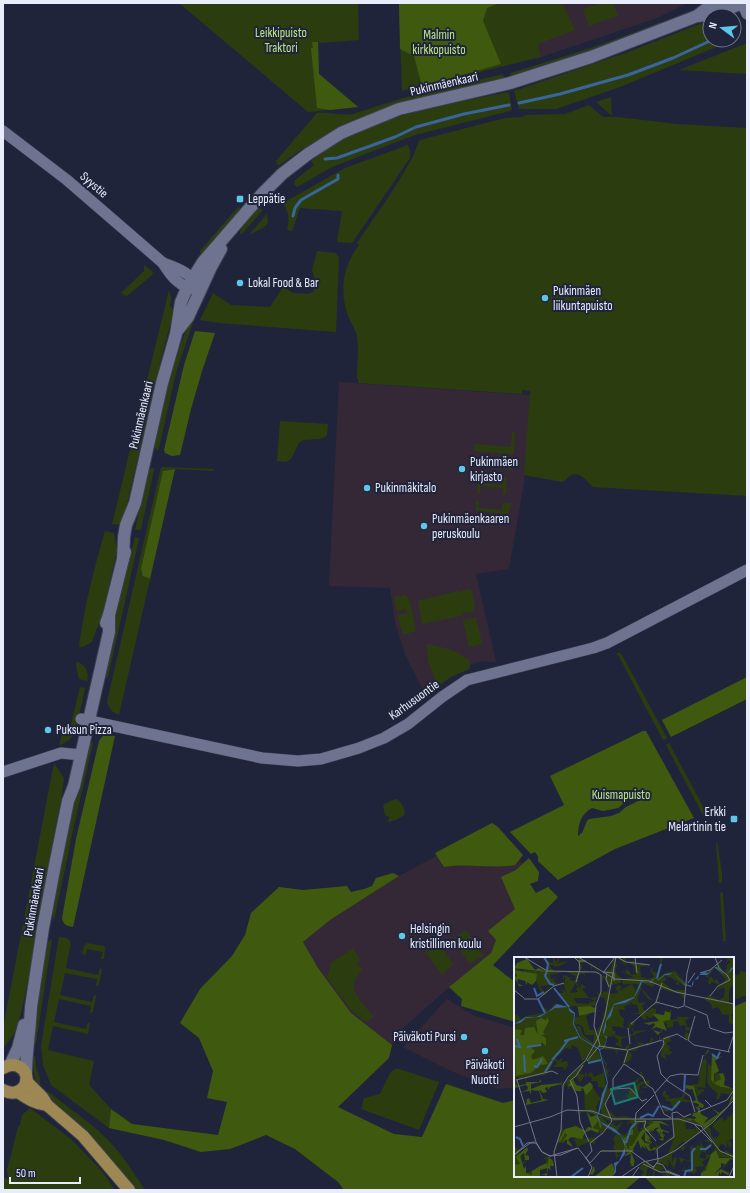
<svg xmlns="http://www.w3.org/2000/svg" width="750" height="1193" viewBox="0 0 750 1193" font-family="'Sofia Sans Condensed',sans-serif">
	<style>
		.education { fill: #352836 }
		.green { fill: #2b3d0f }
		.forest { fill: #3f5a0e; fill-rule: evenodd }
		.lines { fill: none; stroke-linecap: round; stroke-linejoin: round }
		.stream { stroke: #3a649e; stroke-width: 3 }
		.tertiary-casing { stroke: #3b3e51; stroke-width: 12 }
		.secondary-casing { stroke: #3b3e51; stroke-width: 14 }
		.primary-casing { stroke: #3b3e51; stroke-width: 14 }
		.tertiary { stroke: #6e748f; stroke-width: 11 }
		.secondary { stroke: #6e748f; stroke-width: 12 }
		.primary { stroke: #9d8752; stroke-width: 12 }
		.poi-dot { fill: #5cc7e8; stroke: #20243b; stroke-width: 1.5 }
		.labels { text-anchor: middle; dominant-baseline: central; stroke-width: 4; stroke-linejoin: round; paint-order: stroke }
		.park-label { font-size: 13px; fill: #bbe684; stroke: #20243b }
		.street-label { font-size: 13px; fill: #e8ecfb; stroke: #20243b }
		.poi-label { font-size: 13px; fill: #e8ecfb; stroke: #20243b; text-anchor: start }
		.inset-river { fill: none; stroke: #3a649e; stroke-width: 2 }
		.inset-road { fill: none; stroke: #707488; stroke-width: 1 }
		.view { fill: #1a7c75; fill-opacity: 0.15; stroke: #1a7c75; stroke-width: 2 }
		.inset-edge { fill: none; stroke: #e8ecfb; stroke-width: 2 }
	</style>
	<rect width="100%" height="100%" fill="#20243b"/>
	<!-- education -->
	<g class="education">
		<polygon points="529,3 687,3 657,18 541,57"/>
		<polygon points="339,382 530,395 524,483 509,569 476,574 496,662 482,661 459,668 424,695 421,686 405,654 395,622 390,588 329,586"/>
		<polygon points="446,851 513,854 535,875 515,909 489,931 496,940 491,953 455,982 402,1029 392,1045 351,1013 318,968 303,942 330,920 399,876"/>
		<polygon points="447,999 473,1015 515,1028 515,1087 500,1089 453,1072 403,1047"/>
	</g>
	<!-- green -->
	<g class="green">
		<polygon points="179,3 358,3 359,40 318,43 319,74 358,107 308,112"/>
		<polygon points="399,3 562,3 575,30 538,44 541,57 402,91"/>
		<polygon points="602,3 613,3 618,16 589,26 583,9"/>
		<polygon points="710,20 710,40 733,40 620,87 556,109 519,109 514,91 625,53"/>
		<path d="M661,22l-8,9 -141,45 -2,-3c51,-15 101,-31 151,-51z"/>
		<polygon points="747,43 747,74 679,70"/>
		<path d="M503,74l1,4 -112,28 -26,10 -27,12 -37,21 -24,17 -2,-5 41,-48c12,-1 24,3 36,1l50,-16z"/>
		<path d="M509,92l3,17 -2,2 -95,24 -83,32 -35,20 -3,-3 1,-4 19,-15 -3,-4c6,-4 11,-10 17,-13 55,-34 119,-44 181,-56z"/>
		<polygon points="611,97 612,116 596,102"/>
		<path d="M589,105l14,12h14l60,7 70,4v368l-154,-9c-6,-6 -14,-17 -23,-11 -3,2 -5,5 -8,6l-38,-7 6,-84 -8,-1v4l-164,-11v-4h-1c0,-14 2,-30 0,-43 -2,-7 -6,-14 -9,-20 -9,-25 -5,-50 11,-71l-2,-2c19,-28 38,-54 54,-83 4,-6 5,-14 9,-20l85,-22 18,-1 2,-2 40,-1z"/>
		<path d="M408,145l2,6v7l-58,85 -15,-1 5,-31 -42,-3 -8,23 -5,-1c3,-12 2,-16 -4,-27l62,-35z"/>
		<polygon points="238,207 241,208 221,233 201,256 200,251"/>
		<polygon points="259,208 263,210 241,235 240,232 241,229 256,209"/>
		<polygon points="267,214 268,223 263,228 249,235"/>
		<polygon points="317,251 336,253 339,258 336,332 219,323 200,320 213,293 231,305 270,307 283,287 293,293 309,294 313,292 315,287 315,281 312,270"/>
		<polygon points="144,265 153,272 152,275 127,296 121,293 144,271"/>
		<polygon points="169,290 171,298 170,306 174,310 163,351 122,525 112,524"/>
		<polygon points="193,313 195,315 194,319 176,373 159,448 157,451 154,446 154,443 168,382 174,361"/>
		<polygon points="280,421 328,424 327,436 320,439 303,440 299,443 291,459 286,462 277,461"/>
		<polygon points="512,432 515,432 514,454 474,451 474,444 511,447"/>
		<polygon points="479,458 513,460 513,470 509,470 509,463 479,461"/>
		<polygon points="153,467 154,470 141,529 139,530 135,530 148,472 150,469"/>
		<path d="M161,467l53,2v2l-39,-2 -12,2 -20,105 7,3 -31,136c-7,-3 -10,-6 -12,-13z"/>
		<polygon points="478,476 481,476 481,483 503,485 504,477 507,478 506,495 503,494 503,488 481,486 480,493 477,493"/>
		<polygon points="476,501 479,501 479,508 502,510 502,503 511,503 508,516 500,515 499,513 476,511"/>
		<path d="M105,531l9,2 3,17 -14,62 -11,30 -9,5h-4c5,-40 15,-78 26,-116z"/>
		<polygon points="135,537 138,538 139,539 108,677 105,678 104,678 113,625"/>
		<polygon points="469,589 472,591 475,608 474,611 466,613 463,611 464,615 422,624 418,601 453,592 458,591 459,593 461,591"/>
		<polygon points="406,595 410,602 416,631 403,635 397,615 407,613 406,609 397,611 394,597"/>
		<polygon points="476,617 482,644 469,647 463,620"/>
		<path d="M427,644c16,3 30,6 43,17v6l-1,2 -18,8 -13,9 -10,-25z"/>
		<polygon points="617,653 620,653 622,655 667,738 663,740"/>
		<path d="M77,662c9,3 12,10 10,19l-8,-2 -3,-13z"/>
		<polygon points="80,687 85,688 75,733 69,740 59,746 62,732 69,733"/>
		<polygon points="89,742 93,743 92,748 73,830 54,921 53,917 52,909 63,855 84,757"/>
		<polygon points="669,743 706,812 706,815 704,817 666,745"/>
		<polygon points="54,763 64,778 62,794 47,871 30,974 20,1017 14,1034 4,1047 3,1046 3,1028"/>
		<path d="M395,799c6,1 8,7 10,13l-1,3 -8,5 -8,2 1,-5 -4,-2 -2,-10z"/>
		<polygon points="717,841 722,873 722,882 719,883 716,844"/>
		<polygon points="722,892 723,893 726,941 723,941 720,893"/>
		<polygon points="466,930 483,955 470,964 453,939"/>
		<polygon points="59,937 67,938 71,942 66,968 98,975 100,968 102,970 99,984 97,986 96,986 97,979 65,973 60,995 92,1002 94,995 95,995 96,996 93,1012 90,1013 91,1006 59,999 54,1022 86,1029 88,1022 90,1024 88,1034 53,1026 48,1050 94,1061 89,1085 111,1109 109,1128 51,1085 43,1065 41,1045"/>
		<polygon points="52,939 36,1043 34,1047 31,1047 46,947 49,941"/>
		<polygon points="87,943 104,946 105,948 104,959 101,959 103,952 87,949 85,956 82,953 84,946"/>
		<polygon points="438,943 453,964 442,975 425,951"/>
		<path d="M353,948l7,12 -3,3 5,7c-3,4 -7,9 -8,14 -3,9 14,26 20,33l-8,5 -13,-10 -26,-34 4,-15z"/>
		<polygon points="740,971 747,972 747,995 733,1000 733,974 739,975"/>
		<path d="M30,1054c3,0 4,0 5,3 1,3 1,7 1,10 2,7 6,13 3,20l-3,-6z"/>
		<polygon points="395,1069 399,1069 439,1082 419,1130 361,1109 364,1098 380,1094 390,1073"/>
		<path d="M47,1092h2c19,16 40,29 58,47 15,15 26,33 38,51h-10l-34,-43 -57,-52z"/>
		<polygon points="30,1108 72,1140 101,1170 115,1190 3,1190 3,1177 9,1180 7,1170 18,1127 20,1125 22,1115"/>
	</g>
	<!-- forest -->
	<g class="forest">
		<polygon points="399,3 499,3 487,8 483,21 501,64 422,86 414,56 400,49"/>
		<polygon points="312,42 318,42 319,74 358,107 330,110 317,108 311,48 313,48"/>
		<polygon points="195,331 215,333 202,371 191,409 180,455 172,456 165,453 164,450 184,365"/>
		<polygon points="175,469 150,579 143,576 141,569 163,471"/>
		<polygon points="747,677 747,699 671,737 662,720"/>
		<path d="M643,731h3l48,87 -79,31 -57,31 -20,-19v-5l-3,-4 -4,2 -21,-22 54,-27 -14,-29zM643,794l2,3 -5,3 -14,7 -7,6 -8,3 -22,3 -2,2 -5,12 -4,3c0,-12 3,-22 14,-28l11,3 15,-3 13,-11z"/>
		<path d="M104,735l11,1 -42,191c-7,-1 -10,-3 -11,-9l14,-79 23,-98 2,-3z"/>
		<path d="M492,823l6,4 25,28 -8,10c-23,4 -47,-2 -71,2l-9,-14z"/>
		<polygon points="529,858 539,872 538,881 530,884 536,893 548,887 558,897 493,965 515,982 515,1022 461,1006 462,999 449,987 491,953 496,940 488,931 515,909 501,877 516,870"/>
		<polygon points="393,873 399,876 330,920 303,942 318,968 351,1013 392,1045 389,1058 338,1107 394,1134 422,1137 446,1084 503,1103 515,1100 515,1176 642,1176 625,1190 344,1190 338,1182 295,1149 266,1135 230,1149 201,1152 164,1140 109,1128 111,1109 132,1124 218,1135 227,1102 207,1098 213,1071 199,1038 180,1023 200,989 232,956 245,935 251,913 279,887 303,890 347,886 351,892 364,889 372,886 376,878"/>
		<polygon points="747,1001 747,1190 657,1190 644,1176 733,1176 733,1007"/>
	</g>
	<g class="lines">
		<!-- stream -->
		<g class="stream">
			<polyline points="519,103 560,94 628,75 673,58 712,40"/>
			<polyline points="325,159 337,158 395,137 416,127 464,114 509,105"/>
			<polyline points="293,216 295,208 301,200 338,179 338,175"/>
		</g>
		<!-- tertiary casing -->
		<g class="tertiary-casing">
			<g id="tertiary">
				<polyline points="742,3 747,14"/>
				<path d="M3,131l64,49 96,83c8,13 17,25 33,26"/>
				<path d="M163,263c14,5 27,10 35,22"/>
				<polyline points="81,719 262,758 298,761 321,759 359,748 384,738 408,724 442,697 467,680 593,648 607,643 747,570"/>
				<polyline points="3,772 61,753 81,755"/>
			</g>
		</g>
		<!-- secondary casing -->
		<g class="secondary-casing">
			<g id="secondary">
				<polyline points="698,16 714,14 743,3"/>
				<polyline points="177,331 188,317 211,267 221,249"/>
				<polyline points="123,559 124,537 126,525 135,503 162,383 176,334 181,302 187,288 203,262 262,194 282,174 308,154 341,133 355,127 399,109 510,83 591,57 697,16 710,6 718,3"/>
				<polyline points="106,623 109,615 123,559 125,552"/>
				<polyline points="10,1065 18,1048 24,1025"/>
				<path d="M26,1074c0,-22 4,-44 5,-67l12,-79 12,-63 13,-64 6,-15 35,-154v-17"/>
			</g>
		</g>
		<!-- primary casing -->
		<g class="primary-casing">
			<g id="primary">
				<path d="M3,1068c5,-3 10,-4 15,-2 18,9 5,35 -15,24"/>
				<polyline points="26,1081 42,1097 47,1105 83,1136 129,1190"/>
				<path d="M18,1092c9,6 17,12 29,13"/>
			</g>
		</g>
		<!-- tertiary -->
		<use href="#tertiary" class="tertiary"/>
		<!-- secondary -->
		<use href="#secondary" class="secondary"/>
		<!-- primary -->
		<use href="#primary" class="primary"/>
	</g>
	<!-- markers -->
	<g class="poi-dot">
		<rect x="236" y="195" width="8" height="8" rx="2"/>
		<circle cx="240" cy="283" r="4"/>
		<circle cx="545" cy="298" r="4"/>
		<circle cx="462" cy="469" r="4"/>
		<circle cx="367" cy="488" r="4"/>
		<circle cx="424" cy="526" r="4"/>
		<circle cx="48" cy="730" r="4"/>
		<rect x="730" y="815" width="8" height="8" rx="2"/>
		<circle cx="402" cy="936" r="4"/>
		<circle cx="464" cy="1037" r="4"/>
		<circle cx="485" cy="1051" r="4"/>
	</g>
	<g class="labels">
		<!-- park labels -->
		<g class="park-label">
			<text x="281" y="33">Leikkipuisto<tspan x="281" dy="15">Traktori</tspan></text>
			<text x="439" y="35">Malmin<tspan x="439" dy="15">kirkkopuisto</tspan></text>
			<text x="621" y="795">Kuismapuisto</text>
		</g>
		<!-- street labels -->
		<g class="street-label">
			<text transform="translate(444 84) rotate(-13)">Pukinmäenkaari</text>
			<text transform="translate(94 185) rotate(41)">Syystie</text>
			<text transform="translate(141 415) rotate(-77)">Pukinmäenkaari</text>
			<text transform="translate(414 700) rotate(-36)">Karhusuontie</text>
			<text transform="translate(34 902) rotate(-80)">Pukinmäenkaari</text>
		</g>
		<!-- poi labels -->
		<g class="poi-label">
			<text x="248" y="199">Leppätie</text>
			<text x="248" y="283">Lokal Food &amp; Bar</text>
			<text x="553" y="291">Pukinmäen<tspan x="553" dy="15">liikuntapuisto</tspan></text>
			<text x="470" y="462">Pukinmäen<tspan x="470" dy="15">kirjasto</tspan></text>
			<text x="375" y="488">Pukinmäkitalo</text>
			<text x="432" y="519">Pukinmäenkaaren<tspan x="432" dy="15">peruskoulu</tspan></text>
			<text x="56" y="730">Puksun Pizza</text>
			<text x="726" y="812" text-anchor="end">Erkki<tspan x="726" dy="15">Melartinin tie</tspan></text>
			<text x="410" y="929">Helsingin<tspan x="410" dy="15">kristillinen koulu</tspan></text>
			<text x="456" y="1037" text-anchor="end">Päiväkoti Pursi</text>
			<text x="485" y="1065" text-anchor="middle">Päiväkoti<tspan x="485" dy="15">Nuotti</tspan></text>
		</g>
	</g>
	<!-- overview -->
	<g transform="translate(514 957)">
		<rect width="220" height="220" fill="#20243b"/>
		<path d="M28,0l11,7v-7l3,5 3,-5v4l7,-4 -11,7 13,-3 -6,4 -8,2v-2h-5l6,7 13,-1 -18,4 1,4 5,-1 -3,2 4,4 8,-1v-6l-3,3 2,-5 7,3 -2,2 6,1 1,-5 -10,-4h25l-6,1 -1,6v-5h-5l-2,6 2,2 -6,1h4l2,3v1l-4,-3 -5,9 8,-1 -2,-4 4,-1v4l1,-7 5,3 -4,2 7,9 10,-1 -3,-6 4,3 -2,6v-2h-2l-1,7 -6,2 6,3 -9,6 4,14h4l1,3 6,-8 5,-19 -1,-8 -5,-1 1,-6 1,3 2,-3 3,1 1,-7 -4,-8 -2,4 -1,-6 -4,-3 -3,2v-2h4l-5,-6 -2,4v-5l-3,-2h-7l1,5 -4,2 1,-7 -5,-6 8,2 13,7 7,10h7l-6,-3 8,-4 3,-12 11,4 -3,-3 3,-1 1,5 10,-1 -1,2 4,5 -2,-5 12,1 -8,3 -1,-2 1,12 7,2 6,-2 -4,-7 3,-3 -1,4 5,2 4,-14 -3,-1 5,-1 -5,21 7,-5 10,-2 3,3 -1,2 3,-1 -1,2 8,6 -1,5 -7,-6v3l-4,-1 3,-2 -8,-5 -6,-1 2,4 -3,2 10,8h12l-1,8 -3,-1 2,-2 -21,-6 -3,1v8l-3,4 2,-1 1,2 -9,5 7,-7 3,-16 -5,-1 -2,3 -11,-4 -1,5 12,13 -5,-2 -7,-10 -4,10 2,4 7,-1 -4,4 3,6 7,-4 4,1v4l8,2 3,-10 -1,8 3,1 1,-4h2l-4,10 9,-1 1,-4 1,2h12l-6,3 2,7 4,1 3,-7 -5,21 -5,-5 2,-5 4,3 1,-6 -5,2v-3v4l-1,-7 -5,1 -2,-5 -5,1v5l-6,1v-4l-8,-3 -3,-5 -6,2 -5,-3 2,4 -3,1 -5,-6h-10l-1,-4 1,4 10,-1 -2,-9 -3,1 -4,-3v2l-6,2 1,4 -6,-1 1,6 4,4 -1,7 3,2 -14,-2 1,5h3l-1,4 9,2 -1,-3 2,3 9,-4 -3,-5 -3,1 1,-7 6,-2 -1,5 -5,2 3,1 2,3 16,-1 -15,4 3,8 7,2 5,-2 1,-5 4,4 4,-1v-5l2,4 8,-4 2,6 -5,2 2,3h-4h6l-1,5 4,1 -4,3 -5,-1 3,6 -6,-4 2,-17 -8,2 -2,-1 -2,2h3l-7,3 1,3 -2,-4 -7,2 -3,5h-7l3,4 -2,6 -6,2 5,3 -7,-1 5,-14 -10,-1 1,7 -3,-7 -14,-1 -1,5 7,10 -1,5 3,1 -2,6 6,-3 -6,4 1,5 -4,-14 2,-2 -6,-12 1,-5 -20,-11 -1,-4 -6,-12 1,-5 8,-1 -4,-1 1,-4 -4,-5h-4l-2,2 2,3 -2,1 4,3 -1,8 2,5 5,10 13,8 -9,14 -3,3 1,-3 -4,-12 -6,-3 -1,1 1,2 -1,1 -5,-1 -11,10 4,3 1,-2 3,-1 -2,4 6,-1 1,4 -3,5h-4l4,-1 -2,-2h-10l5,-5 -4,-1 -6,12 -4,2 -13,1 -4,2 -1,4 -1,-5 -8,3 2,-3 -3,1 2,10h-4v-63l6,-2 6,-5 14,-1 7,-5 -11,5h-10l-7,6h-3l-2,-6 3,-3 4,6 4,-4 18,-3v-7l4,5 -3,-5 4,5 2,-1 -2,-3 3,2 4,-6 7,3 -3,-12 3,12 6,-1 -9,-12h4v-3l-5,-1h5l4,5 -3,-9 -5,3 5,-4 -24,2 4,6 9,-6 -8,9 -8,4 8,-5h-3l-6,-13 1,-7 -5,5 -15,-5 -3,3v-12l8,7 2,-2 22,2 -6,-5 7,2v-6zM103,1l8,7 1,-4 8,5 2,8 -5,1 -2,-4 -3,-2v4l-3,-2 -1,1 12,5 -11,2 -6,-4 3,-2 -3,2 -2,-7 3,-3 -3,-1zM108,23l1,4h15v4l-2,3 -4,-7 -13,7 3,-4 -4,-2 -3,5h3l-1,3 -8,1 -1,-5 4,-4 8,-2zM60,41h16l5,3 -5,2 -1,-4v5l-13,-1zM65,67l4,3 2,8h9l-1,8 -10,-8 -3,-9 -4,1 -1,-2zM97,76l8,8 -4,3 3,2 4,1 -1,-8 8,-3 2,5v-5l3,-2 5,11 -11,6 2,-8 -6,6 -19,-2 2,-1 -3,-2 5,-8 4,1zM214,0l1,2 3,-2h2v3l-4,-1 4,2v25l-3,-1 3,2 -3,-1 -2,6v10l5,2v9l-3,1 3,10h-2l-3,-1v-8l-7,-1 -4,-7 -9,3 3,-1 -1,-5 -6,-4 3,-5 11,5 5,-3 1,-8 -2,-2 -7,4 10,-12 -11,-11 -7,8 2,2 1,-2 3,5 3,-2 3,6 -8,-3 -2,3 -2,-2 1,-5 -4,-2 14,-12 5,9 4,-7 -3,1 6,-5 -2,-2 -3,3zM80,90l4,3 5,16 -3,-5 -11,3 -3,-3 -7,13 6,1v-3l3,3 3,-3 3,5 9,-4v-6l3,21 -8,-1 -1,-6h-6l1,-3 -6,-3v5l4,1 -4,-1 -1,-5 -5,7 -4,-6 -3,4 3,5 8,3 6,-5 9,14h2l1,-4 2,-2 -8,16 2,6 -11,-2 2,1 2,5 7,-3 -1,4 4,6 15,8 -2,2 -3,-4 -6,-1 -8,8 -3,7 -5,-2 -10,4v4l-5,-10 3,-2 -5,-1 -4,2 6,8 -8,-8 -3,4h-5l-2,5 2,4 -2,-2v-2l6,-24 1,6 13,-4 9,5 8,-5 -7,-15 -7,2 -6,-3 5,1 10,-1h-3l-1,-21 -10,2 -4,-5 -2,4 -1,-8 -5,10 4,-13h4l-2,-2 16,-14zM76,173l9,1 1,3 -4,3 -11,2 -3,-4zM195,94l-5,7 3,3 -2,27 -7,-1 -1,3 7,-1v2l-7,5 -1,-7 -3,1 2,-3 -5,-2 8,-1 4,-22zM194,106l5,5 -2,12 3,2 1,-8 4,-1 3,4 -1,10 13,2 -5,2 5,-1v5l-13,-2 -2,6h-3l2,-5 -8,-7 4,-3 -4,3 -3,-5zM126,115h2l1,6 -1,2 -1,-3 -2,2 -4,8 5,-5 10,-2 -1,5 -4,-3 3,4 -2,2h-5l5,-2 -1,-3 -5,3 -1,5 5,1v1l-6,-2 -1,3v4l8,3 -2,2 -5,-5 -9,2 -3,-5h3v-7l-12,1 -11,10 -1,4 5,1h-5l1,4 10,9 9,-1 11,3 -1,4 1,-4h5l-4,-1 -1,-1v-4h1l6,-7 -7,7 1,4 17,3 16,-2 1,1 -4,1 5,4 -6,-4h-15l3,1 -4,4 -4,-2 5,-2 -5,-1v3l1,2 -5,6 -2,-3 5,-1 -1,-1 -3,-4 -4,2 1,7 4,1 -9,17 1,2 -9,2 -1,-14 -6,-7 6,3 4,-3 4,-8 -3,-3v4l-2,-2 4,-4 -18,2 -2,-5 -2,1 3,5 -10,-5 7,8 8,-3 -4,3 4,1 6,-5 -6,10 -16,-9 -3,-5 4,-2 -2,-9 8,-23v6l21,-1 1,-3 -1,3 4,1 3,-5 -2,-2 7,-6zM150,134h2v4h3l-1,4 14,-2 1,-4 2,2 -2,4 8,2 1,1h-12l-3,6 -12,4 -2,-4 -3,-5 3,4 5,2 -1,-4 3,5 6,-4h-4l-2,-5h-5l2,-1 -5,-6zM220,153v28l-5,2 5,8 -3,-3 -2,4 -1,-8 -2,8 -1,-4 -4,-1 -3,4 6,5 -1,2h2v-5l9,5v3l-16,-1v10l-6,5 3,5 -15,-1 3,-6h3l-2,-1 8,-14 -10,7 2,4 -9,1 2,4 -2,3 -16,-4h4l2,-5 -1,5h4l1,-4v4l2,-1 1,-7 -8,-2 -3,3 -2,-6 11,4 1,-16 3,3 4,-3 3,1 -2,-7 5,9 8,-5 -9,-3h6l-1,-2 9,8 -12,-17 -23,17 13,-10 -10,7 -2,-2 -10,10 -9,5 -5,2 -2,-3 -1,-1 3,4 9,-4 6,-16 -3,2 -6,2 -7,5 -3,7v-4l-4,1v-2h3l-1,-2h3v-3l-6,-4 2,3 -3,2 3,3 -6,-4 -2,-10h2l5,5 -2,-4h2v5l7,6 16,-11v2l-2,-15 3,-3h-3l1,-1 -2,-1 1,-4 1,5 12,-1 4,4 4,-2 13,5 -2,1 7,-3 13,-11 -16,16 3,2v6l3,3 3,-2 -2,4 5,-6 -7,-7 -1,7 1,-10 9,-7 2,4 4,-2 -1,-3 3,1zM173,164l12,3 6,5 -6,3 1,-1 -5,-6 2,9 -2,-5h-9v-5l-1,2 -1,-2zM199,187l3,5 -6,6 -4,-1 1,3 -3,2 -5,-2 3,-6 4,2v-2zM103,176l5,4 3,12 -1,3 -3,5 2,-5 -6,1v2l5,-1 -5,3v5l-2,-10h-15l-7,6 5,-6 4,-2 14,1 -3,-3 2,-5 -2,-4zM0,188l8,10 -1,7 6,-1 -5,4 4,8 15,-6 5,-4 1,-5 -2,2 -1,-2 5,-2 5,10h-4l2,5 -3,-3 -9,2v7h-26zM171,188l-1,5 -2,1 -1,-3 -9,6v10l2,-7 3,1 -3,11 -5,-9 -3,2h3l-1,5 -7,-5v3l-3,-1 7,4 -6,3 5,3v2l4,-7 14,8 -13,-4 1,4h-6l-2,-4 -7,-2 -1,6h-2l2,-8 -6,-3 -2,11h-6l4,-5 -5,-4 4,-5 15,-3 -9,2 4,5 6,-8z" fill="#2b3d0f" fill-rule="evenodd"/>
		<path d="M13,2l8,11 4,-2 7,4 -32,-4 3,-5zM0,13l23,4 -1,7 -4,4 -5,-3v3l-2,-4 -7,-2 -1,4 6,3h-4l-5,-9 3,-1zM76,49l5,2v4l-16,4 -1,-9zM151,54l6,2 -1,7 -7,1 4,10 -4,-2 -5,6 -5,-5 7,2 2,-3 -6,-2 -5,3 4,-5 -1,-2 -5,2 -5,-2 15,-2 -6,-7 11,1zM33,60l2,4 -6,11 2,3h-4l5,3v8l-4,-4 -1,3 -11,2 5,4 -4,5 2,4 10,-4 5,8 -8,1 -9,8 -15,3 -2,-47 8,1 -2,5h4l1,-7 9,-1 4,8 -2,-14 5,-3 5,2zM194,93l9,8 5,-2 -7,5 4,10 -5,3v9l7,-4 -2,-5 4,-1 2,5 -1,7 10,4 -13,-2 -6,-3 -4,-4 1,-26 -3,-3 -5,5zM27,122v3l-10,2v5l10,-4 20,-2 1,-4 -1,9v-4l-11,3 -2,3v-3l-3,1 2,4 -4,1 -4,-4 4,10 6,1 -23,5 1,-6 2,-1 2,5 11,-3 -3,-9 -8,-1v4l-2,-3 -10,1 8,-2 1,-3 -2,-2 -12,3 1,-5 2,3 9,-2v-2h13zM59,122l3,6 7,2 7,-5 3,4 -1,3 -6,6 -3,-7 -3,1 2,2h-6l-3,-5h-5zM172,128l8,1 4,15 6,4 -1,3 -4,-1 2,7 7,4 -5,6 15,-10 -6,-6 7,5 9,-7 4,-11 1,3 -4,8 -5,5 -20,17 -11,-9 -3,2 -5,-3 10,1 1,-2 -4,-1 1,-3 6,-1 -4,-6 3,2 1,-4 -7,-2 4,-2 -4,-12 -1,2 -5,-2 -2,5zM73,154h3l7,3 5,13 -2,1 -2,-7 -5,7 6,2 -1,3 -7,-3 -6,2 -3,7 -11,-2 -3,3 5,7 -6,-3v-5l-5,4 5,-8 -2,-2 -4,8 -3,1 7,-13 11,-3 9,5 3,-4 4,1 -5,-15 4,4 6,-2zM137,164h10l9,5 -11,-3 2,6 8,3v1l-6,-2 -1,2 4,3 -5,-2 3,2 -1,5 -4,-2 4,-1 -3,-2 1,-5 -3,5 2,2 -2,-2 1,-3 -3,-3 3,-2v3v-4l-5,2v2l-4,-1 7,9 -6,-7 -6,-1 5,7 -2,2 5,3 -8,-2v-9l-4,6 4,5 4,1 1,3 -3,-3 4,6 4,-3 1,2 -7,2 -5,-7 2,5 -4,-3 -1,3 -3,-9 -5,9 1,2 -3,1 4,10 4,1 -5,-1v4h-4l2,-1 -2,-2 1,-9 -7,2 6,-5h-4l-3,-15 -5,-4 7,6 8,-9v6h-4l-3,8 1,5 3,2 -1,-4h3l9,-15 13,-9zM13,190l1,3 -3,5 4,1v4h-4l-1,-7 -4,3 4,13 2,-3v7l6,2v-4l8,-5 7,-3v4l2,-10 4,4 1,5h-4v3l2,2 -4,-3 -1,7 -2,2v-2h-4l6,-2v-5l-7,2v7h-26v-12l6,-1 -4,-7zM202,193l3,8h12l3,2 -4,-1 -8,10 3,-5 -4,-1v4l-8,8 8,-6 8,4 2,-3 -3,5 -6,-3 -2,3v-4l-2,6h-17v-4l5,-3 5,-16zM98,206l3,7 -3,7h-15l-7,-3 4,-8 1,5 -3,4 3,1z" fill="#3f5a0e"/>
		<path d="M200,10l-4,5 -3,3h-8l-1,4 -4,1 -1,5 -2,2 -6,-2 -12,-12 -4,2h-4l-6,5 -5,-2 -2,4 -2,1 -8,-1 -2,5 -6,11 -9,5 -11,2 -3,11 -5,5v6l-2,6v2l3,2v3l-3,8 -4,2 8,33 -10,34 3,5 14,7 5,5 5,8v12l-9,12v6l-4,5 3,-7 -1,-7 5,-2 6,-14 -4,-11 -19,-12 -5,-6 5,-24 5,-11 -8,-33 -19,-12 -7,-14 1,-10 -4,-2 -2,-5 -13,1 -15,9 -14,1 -6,5 -6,1 12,-7h10l12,-5 9,-8 11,3 7,6 -1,11 7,14 19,11 3,-1 4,-9 -3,-4 -1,-3 3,-12 8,-16 20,-7 7,-16 8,2 5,-5 5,1 6,-5 8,-1 12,11 7,2v-3l7,-8 5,-3 4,1 6,-6h3l8,8 4,-3 2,-4 3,-1 -4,5 -5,3z" fill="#3a649e"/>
		<path class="inset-river" d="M30,0l4,7 -1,6M33,14l-2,5 5,8 4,1M143,21l4,-14M20,31l3,8 7,-4M40,31l15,19M24,42l7,14M50,84l14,-4M0,89l6,1 -3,-8M13,90l14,-2M46,94l9,-12M198,97l5,4 3,-6M10,98l1,17M38,103l8,-9M74,106l13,-3M20,109l3,1 5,-8M31,115l7,-11M170,134l1,-16M148,149l10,4 8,-9M126,161l8,-4 5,2 6,-10M2,180l4,2 3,7M112,186l5,-15 5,-5M186,192h6l5,-4M57,220l12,-9M170,220l2,-6 6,-1v-18l3,-4"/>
		<path class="inset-road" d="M10,0l23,14 49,1 5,3v17l-5,13 -2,21 6,19 -13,16M60,0l4,4h8M64,0l37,22 34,2 27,11 58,12M103,0l9,5 24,3M121,0l2,16M201,0l4,11 9,8M89,15l11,1v8M89,16l12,-16M186,16l10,-3 12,-10M93,17l-1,5 3,8M62,25l4,-13 -1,-8M174,26l7,-10M0,33l10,8M196,39l8,-10 12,-6 -3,-5M10,42h14l16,-13 10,-3M142,45l22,6 6,-2M170,49l3,-33 4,-16M171,49l22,9M193,58l3,13 15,5 9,-1M117,67l25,-22 6,-19M114,71l2,16M149,82l14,-5 10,6M174,83l6,5 36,7M174,83l7,-24M132,88l16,-5M85,89l28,4M114,93l20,-6M214,95l6,-18M143,99l4,18 7,7M143,99l7,-12 -1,-4M110,106l4,-13M110,107l19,13 3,7 7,5 11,25 7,4M2,123l36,-9 6,3M3,123l19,62M56,123l7,16 3,26 9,20M57,123l5,-4 7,-11M152,123l24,16 5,16M99,132l17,-1 12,13 5,-2M99,132v-10l11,-15M141,136l15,-17 10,-2 18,1 5,-20M140,138l-18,18 -1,9 11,-1 -2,6 12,14M198,150l-7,-7 7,7M184,155l29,-12 7,-10M180,167l18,18M0,170l36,-10 17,-7 25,1 21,8h66l22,7 19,25 14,6M88,177l10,-13 -7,-17 8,-15M22,185l6,10 8,4 11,-1 16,-7M76,186l13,-10M0,198l13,-12 8,-1M0,198l16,-12h6l6,9 8,4 28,-8 12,15 11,-12h30l22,16 4,-4 6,2 4,7 13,5M71,200l7,10 -4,10M72,201l6,-7 -2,-8M129,207l17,8h8M139,211l5,-7 -1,-12 17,-12 -2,-24 5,-1 7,5 7,-3M153,214l13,5M43,220l-3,-25 7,-22 2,-45 5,-8 17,-16 13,-23 7,-22 11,-59M107,220l22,-15 18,-4 15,-8 36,-27 22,-23M118,220l7,-10M215,220l5,-11"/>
		<path class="view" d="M120,126l4,14 -23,7 -4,-15z"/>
		<rect width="220" height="220" class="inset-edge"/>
	</g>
	<!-- border -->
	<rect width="750" height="1193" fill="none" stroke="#e8ecfb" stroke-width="8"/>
	<!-- north arrow -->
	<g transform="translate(722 28) rotate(286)"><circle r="19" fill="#20243b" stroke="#707488"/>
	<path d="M0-3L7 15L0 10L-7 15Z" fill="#5cc7e8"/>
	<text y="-6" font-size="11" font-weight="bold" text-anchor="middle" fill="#e8ecfb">N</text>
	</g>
	<!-- scale -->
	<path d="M10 1177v6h70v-6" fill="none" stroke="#e8ecfb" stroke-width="2"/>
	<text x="16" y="1177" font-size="12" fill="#e8ecfb" stroke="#20243b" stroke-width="3" paint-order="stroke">50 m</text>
</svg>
